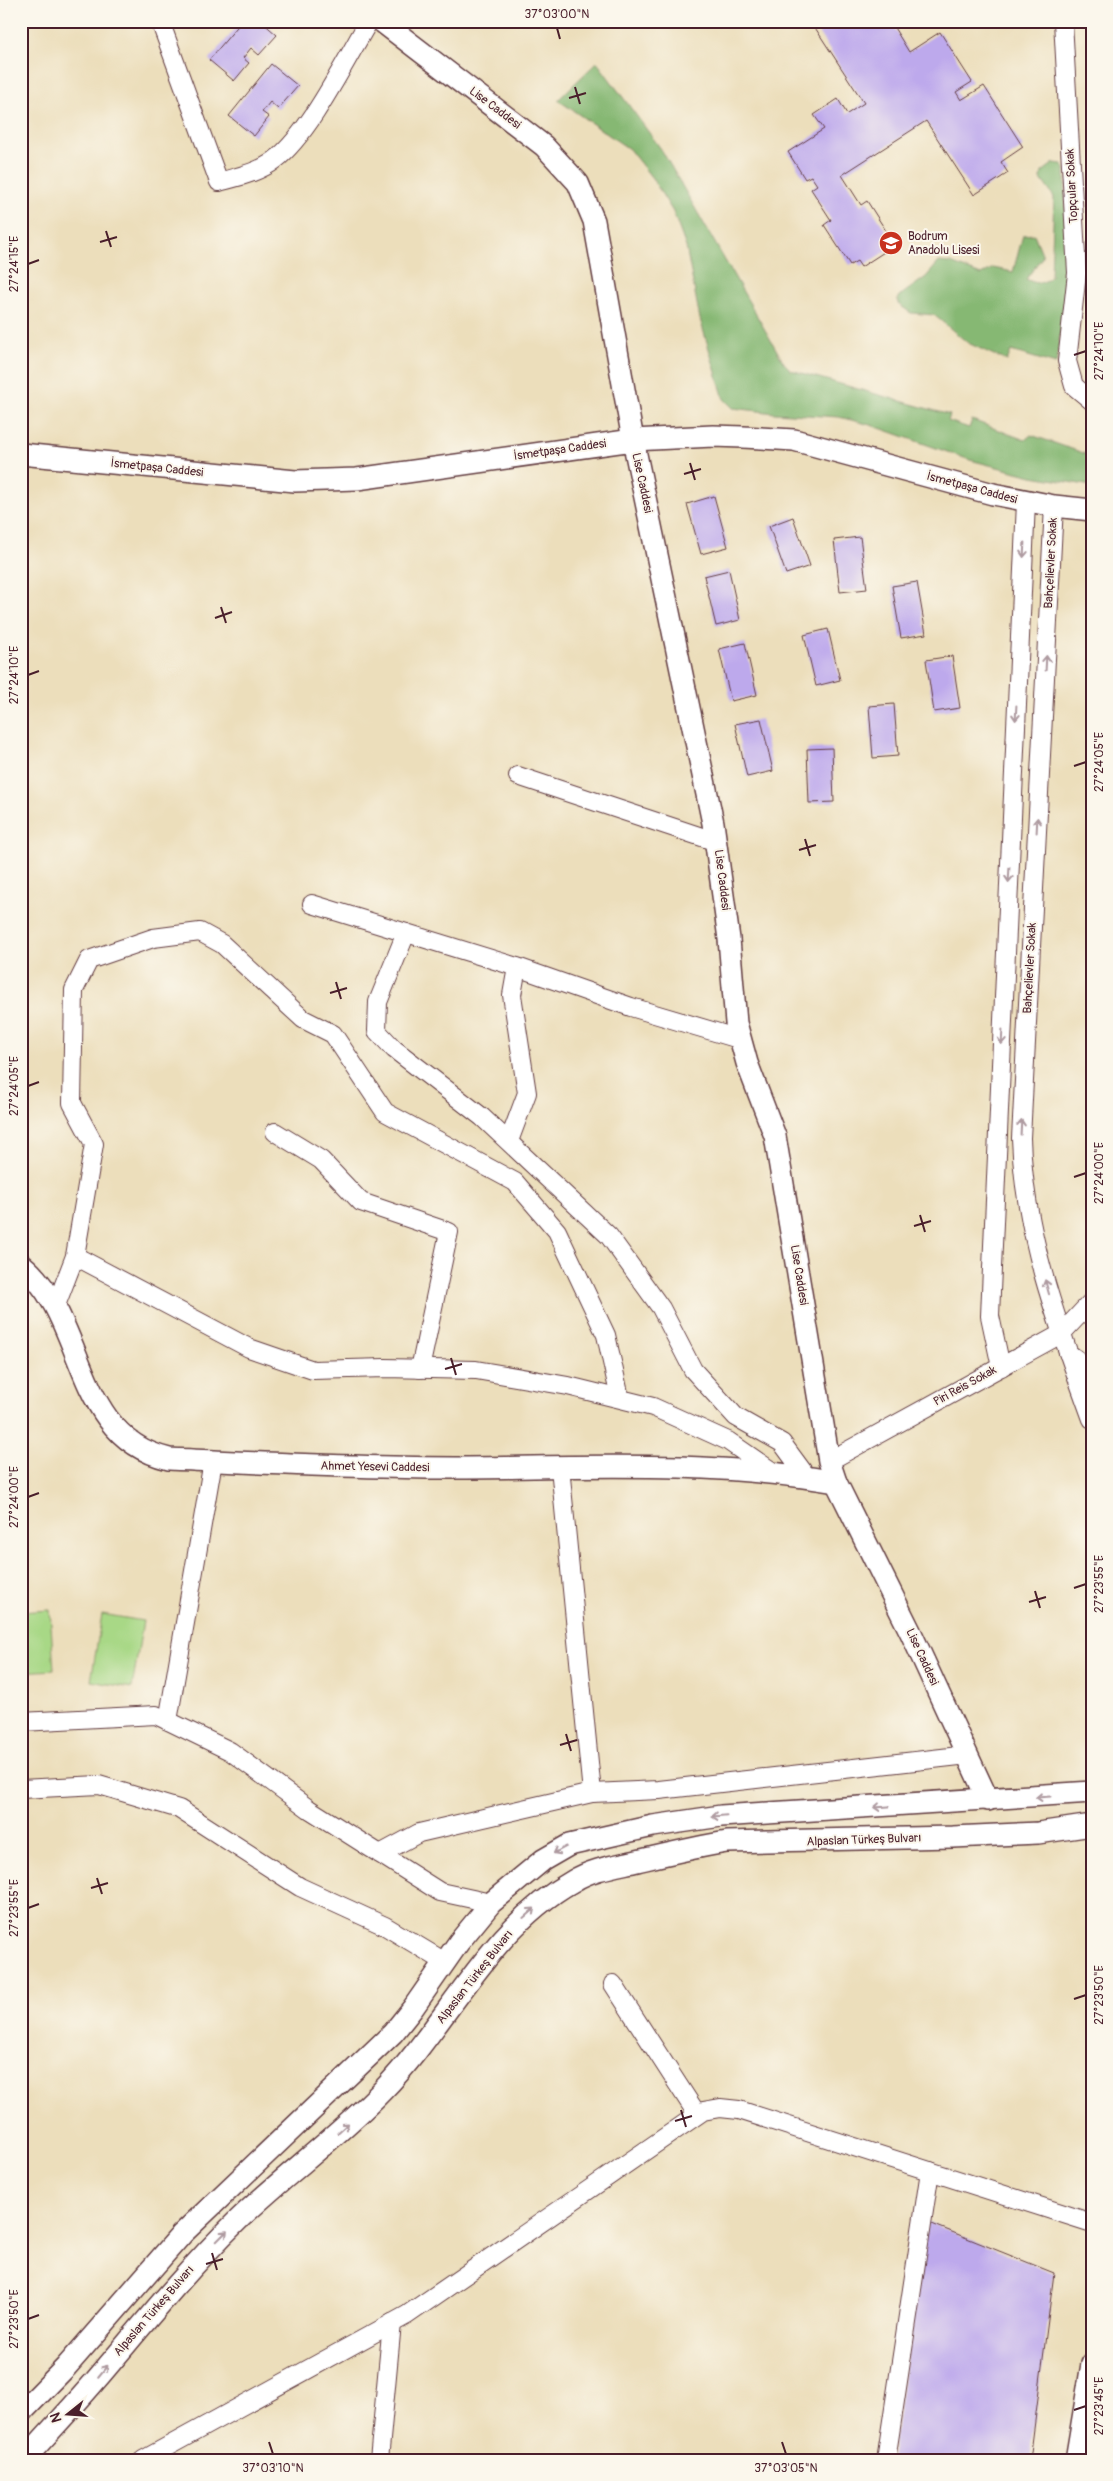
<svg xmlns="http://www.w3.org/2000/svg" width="1113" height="2481" viewBox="0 0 1113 2481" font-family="Pangolin,sans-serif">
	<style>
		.green { fill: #a8d886; stroke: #797c58 }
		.forest { fill: #86b873; stroke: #686c4f }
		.building { fill: #bda9ec }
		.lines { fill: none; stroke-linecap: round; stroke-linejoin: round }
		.minor-casing { stroke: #623c41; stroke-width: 20 }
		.tertiary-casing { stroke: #623c41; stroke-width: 24 }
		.minor { stroke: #fff; stroke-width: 18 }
		.tertiary { stroke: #fff; stroke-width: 21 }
		.oneway { stroke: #ae9aa0 }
		.ticks { fill: none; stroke: #4a1f2b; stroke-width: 2 }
		.labels { text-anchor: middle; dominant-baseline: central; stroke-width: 4; stroke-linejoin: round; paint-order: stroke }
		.street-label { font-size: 12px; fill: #4a1f2b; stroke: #fbf7ec }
		.poi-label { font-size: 12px; fill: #4a1f2b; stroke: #fbf7ec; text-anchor: start }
		.neatline { fill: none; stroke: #4a1f2b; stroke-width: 2 }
		.ticks-label { font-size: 12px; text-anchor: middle; fill: #4a1f2b }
	</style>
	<rect width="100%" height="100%" fill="#fbf7ec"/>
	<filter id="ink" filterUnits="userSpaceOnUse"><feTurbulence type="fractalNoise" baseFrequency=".02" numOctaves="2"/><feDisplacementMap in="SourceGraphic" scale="10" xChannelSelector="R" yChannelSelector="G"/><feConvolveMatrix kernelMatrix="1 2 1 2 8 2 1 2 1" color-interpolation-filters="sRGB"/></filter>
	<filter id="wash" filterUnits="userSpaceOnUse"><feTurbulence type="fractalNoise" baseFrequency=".0096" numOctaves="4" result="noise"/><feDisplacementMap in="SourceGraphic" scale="20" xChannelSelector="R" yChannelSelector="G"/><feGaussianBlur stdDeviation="1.12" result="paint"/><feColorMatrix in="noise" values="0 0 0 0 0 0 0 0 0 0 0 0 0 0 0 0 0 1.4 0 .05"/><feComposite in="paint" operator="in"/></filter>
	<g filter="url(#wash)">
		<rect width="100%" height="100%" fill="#ecdebb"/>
		<!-- green -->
		<g class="green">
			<polygon points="50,1610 54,1670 21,1672 21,1612"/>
			<polygon points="102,1614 143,1621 132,1688 91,1681"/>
		</g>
		<!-- forest -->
		<g class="forest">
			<polygon points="597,62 661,149 784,363 791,370 950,415 948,421 969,428 972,420 1025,440 1031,435 1092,456 1092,486 1032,476 970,460 871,425 839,417 775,413 733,408 724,399 700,319 686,247 673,212 652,178 629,149 558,100"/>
			<path d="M1054,163l8,1 3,5 2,115 -11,80 -45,-13 -4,10 -39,-18 -34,-28 -23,-2 -13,-9v-7l28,-20 13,-15 12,1 30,12 12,-7 20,4 10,-37 11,-1 9,22 -17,23c10,5 17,6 25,-3l3,-79 -13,-18 1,-7z"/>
		</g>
		<g id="blocks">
			<!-- building -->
			<g class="building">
				<polygon points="242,21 261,21 277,35 259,55 251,48 243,58 249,63 234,81 209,60"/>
				<polygon points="815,21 890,21 909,52 940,32 972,82 956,92 961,100 984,86 1023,147 1001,162 1008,173 974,195 926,121 842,175 861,205 867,201 895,245 861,267 857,261 850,265 824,225 831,220 811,189 817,185 811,176 805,179 788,152 824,129 814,115 838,99 847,114 864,103 812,23"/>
				<polygon points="271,64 298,86 278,109 270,102 262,112 269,117 254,136 229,116"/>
				<polygon points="714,496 728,547 701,554 687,504"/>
				<polygon points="793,517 810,566 786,574 769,526"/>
				<polygon points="860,537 867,589 840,592 834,540"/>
				<polygon points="729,570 740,620 716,626 704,576"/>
				<polygon points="917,582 926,634 901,638 892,586"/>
				<polygon points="828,629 840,680 816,686 804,635"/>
				<polygon points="745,643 757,695 731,701 719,649"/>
				<polygon points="952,656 960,708 934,712 926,660"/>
				<polygon points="894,704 898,756 873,758 869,706"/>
				<polygon points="761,719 773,771 747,777 735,724"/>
				<polygon points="832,748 834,802 809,803 807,749"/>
				<polygon points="927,2222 1054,2273 1030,2460 891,2460"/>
			</g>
		</g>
	</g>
	<g filter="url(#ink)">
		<use href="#blocks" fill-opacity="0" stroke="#623c41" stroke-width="1"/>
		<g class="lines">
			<!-- minor casing -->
			<g class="minor-casing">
				<g id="minor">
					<path d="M160,21l59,161c18,-5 41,-10 56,-22 35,-27 70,-99 94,-139"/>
					<polyline points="1063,21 1077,273 1067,361 1074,386 1092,401"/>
					<path d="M1054,506l-33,632c3,98 38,190 71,281"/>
					<polyline points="518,776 717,842"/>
					<polyline points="312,904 517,967 631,1007 739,1039"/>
					<polyline points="406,933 378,1002 377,1031 394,1049 482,1117 609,1236 661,1308 693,1370 736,1417 782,1443 807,1477"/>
					<polyline points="275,1132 321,1160 361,1202 449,1232 420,1369"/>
					<polyline points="509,1141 527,1093 512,995 517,967"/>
					<polyline points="75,1256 249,1348 313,1370 385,1368 476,1370 568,1386 653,1407 728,1441 773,1472"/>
					<polyline points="55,1308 75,1256 94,1144 72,1103 74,990 89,960 153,938 200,932 222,944 303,1019 333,1034 385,1112 515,1182 557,1231 606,1335 620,1398"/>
					<polyline points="1068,1353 1092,1370"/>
					<polyline points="1001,1367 990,1316 992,1268 1026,502"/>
					<polyline points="829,1461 1061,1334 1092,1301"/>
					<polyline points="560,1467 592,1793"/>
					<polyline points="168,1721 213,1461"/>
					<polyline points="21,1722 156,1715 230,1751 309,1809 440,1892 491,1903"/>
					<polyline points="21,1789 99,1785 179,1809 300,1887 385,1926 445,1962"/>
					<polyline points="380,1854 419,1833 592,1793 659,1790 968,1755"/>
					<polyline points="613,1984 697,2114"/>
					<polyline points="143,2460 407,2315 703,2111 720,2108 739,2110 1092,2223"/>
					<polyline points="379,2460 392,2323"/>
					<polyline points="886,2460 930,2171"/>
				</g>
			</g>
			<!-- tertiary casing -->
			<g class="tertiary-casing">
				<g id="tertiary">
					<polyline points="381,21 544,146 578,183 594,221 633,440 713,823 729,939 736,1023 747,1063 775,1136 829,1461 836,1482 911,1633 988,1800"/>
					<polyline points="21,454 295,481 357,479 633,440 713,436 743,437 794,440 993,494 1054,506 1092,510"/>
					<path d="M21,1264c67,53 50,172 148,195 96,4 191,9 287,9 126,-1 256,-8 380,14"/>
					<polyline points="21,2413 66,2367 182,2234 393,2033 413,2008 459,1942 491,1903 543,1860 569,1845 653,1826 721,1816 1092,1792"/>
					<path d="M24,2460c23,-26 48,-52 71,-79 46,-54 90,-109 141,-159 47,-46 101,-84 147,-132 65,-67 106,-162 190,-209 19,-12 42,-15 64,-20 30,-7 59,-14 90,-19l226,-5 85,-4 54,-8"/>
					<polyline points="1076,2460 1092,2364"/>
				</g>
			</g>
			<!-- minor -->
			<use href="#minor" class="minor"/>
			<!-- tertiary -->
			<use href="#tertiary" class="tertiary"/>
		</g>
		<!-- one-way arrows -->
		<defs><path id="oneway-shaft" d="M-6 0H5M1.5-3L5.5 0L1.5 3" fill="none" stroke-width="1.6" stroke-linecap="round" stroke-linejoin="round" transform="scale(1.25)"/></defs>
		<g class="oneway">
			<use href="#oneway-shaft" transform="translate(1024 550) rotate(93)"/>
			<use href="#oneway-shaft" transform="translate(1046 663) rotate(-87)"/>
			<use href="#oneway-shaft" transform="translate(1016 713) rotate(93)"/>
			<use href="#oneway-shaft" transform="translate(1037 825) rotate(-87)"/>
			<use href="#oneway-shaft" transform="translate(1009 875) rotate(93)"/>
			<use href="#oneway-shaft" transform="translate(1002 1037) rotate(93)"/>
			<use href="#oneway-shaft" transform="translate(1021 1127) rotate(-87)"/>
			<use href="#oneway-shaft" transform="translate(1047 1287) rotate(-106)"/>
			<use href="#oneway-shaft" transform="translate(1043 1797) rotate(176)"/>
			<use href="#oneway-shaft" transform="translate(881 1807) rotate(176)"/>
			<use href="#oneway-shaft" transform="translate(719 1816) rotate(175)"/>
			<use href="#oneway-shaft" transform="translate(560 1850) rotate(152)"/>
			<use href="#oneway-shaft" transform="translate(529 1913) rotate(-41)"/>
			<use href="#oneway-shaft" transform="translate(343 2128) rotate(-42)"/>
			<use href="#oneway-shaft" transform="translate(222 2236) rotate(-45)"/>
			<use href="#oneway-shaft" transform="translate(103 2371) rotate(-50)"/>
		</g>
	</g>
	<!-- ticks -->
	<path class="ticks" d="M557,28l3,11M575,87l5,17M569,98l17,-5M106,231l5,16M100,242l17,-5M28,264l11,-4M1074,355l12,-4M690,463l5,17M684,474l17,-5M221,607l5,16M215,618l17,-6M28,675l11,-4M1074,766l12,-4M805,839l5,17M799,850l17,-5M336,982l5,17M330,993l17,-5M28,1086l11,-4M1074,1177l12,-4M920,1215l5,17M914,1226l17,-5M451,1358l5,17M445,1369l17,-5M28,1497l11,-4M1074,1588l12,-4M1035,1591l5,17M1029,1602l17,-5M566,1734l5,17M560,1745l17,-5M97,1878l5,16M91,1888l17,-5M28,1908l11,-4M1074,1999l12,-4M681,2110l5,17M675,2121l17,-5M212,2253l5,17M206,2264l17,-5M28,2319l11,-4M1074,2410l12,-4M269,2442l4,12M782,2442l4,12"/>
	<!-- icons -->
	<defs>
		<g id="school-disc" transform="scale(1.25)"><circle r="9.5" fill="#c8321e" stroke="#fbf7ec"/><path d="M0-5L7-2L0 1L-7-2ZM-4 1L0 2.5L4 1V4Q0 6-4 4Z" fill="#fff"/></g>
	</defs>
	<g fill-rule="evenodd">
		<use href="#school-disc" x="891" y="243"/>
	</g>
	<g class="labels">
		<!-- street labels -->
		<g class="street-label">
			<text transform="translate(495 108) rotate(37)">Lise Caddesi</text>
			<text transform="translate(1072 186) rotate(-93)">Topçular Sokak</text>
			<text transform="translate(560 450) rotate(-8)">İsmetpaşa Caddesi</text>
			<text transform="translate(157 468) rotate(6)">İsmetpaşa Caddesi</text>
			<text transform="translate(642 483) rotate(78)">Lise Caddesi</text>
			<text transform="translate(972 488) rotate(15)">İsmetpaşa Caddesi</text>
			<text transform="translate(1051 563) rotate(-87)">Bahçelievler Sokak</text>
			<text transform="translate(722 880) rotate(83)">Lise Caddesi</text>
			<text transform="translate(1030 968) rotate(-87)">Bahçelievler Sokak</text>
			<text transform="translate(799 1275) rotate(81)">Lise Caddesi</text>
			<text transform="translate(965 1386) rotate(-29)">Piri Reis Sokak</text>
			<text transform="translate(375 1467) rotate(1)">Ahmet Yesevi Caddesi</text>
			<text transform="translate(922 1657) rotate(65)">Lise Caddesi</text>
			<text transform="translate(864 1840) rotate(-2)">Alpaslan Türkeş Bulvarı</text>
			<text transform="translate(475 1977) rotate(-52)">Alpaslan Türkeş Bulvarı</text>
			<text transform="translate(154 2311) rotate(-49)">Alpaslan Türkeş Bulvarı</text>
		</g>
		<!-- poi labels -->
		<g class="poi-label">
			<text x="908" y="236">Bodrum<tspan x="908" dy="14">Anadolu Lisesi</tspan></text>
		</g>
	</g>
	<!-- margin -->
	<rect width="1113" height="2481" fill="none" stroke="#fbf7ec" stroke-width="55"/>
	<!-- north arrow -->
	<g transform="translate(68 2414) rotate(253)" stroke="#fbf7ec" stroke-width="4" paint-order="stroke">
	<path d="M0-4L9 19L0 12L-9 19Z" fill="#4a1f2b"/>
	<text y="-8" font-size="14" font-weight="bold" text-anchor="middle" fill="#4a1f2b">N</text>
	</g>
	<rect x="28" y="28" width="1058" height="2426" class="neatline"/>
	<g class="ticks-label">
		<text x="557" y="18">37°03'00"N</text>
		<text transform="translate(14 264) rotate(-90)" y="4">27°24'15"E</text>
		<text transform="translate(1099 351) rotate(-90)" y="4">27°24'10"E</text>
		<text transform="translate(14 675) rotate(-90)" y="4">27°24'10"E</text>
		<text transform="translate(1099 762) rotate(-90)" y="4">27°24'05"E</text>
		<text transform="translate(14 1086) rotate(-90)" y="4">27°24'05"E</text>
		<text transform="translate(1099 1173) rotate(-90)" y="4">27°24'00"E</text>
		<text transform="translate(14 1497) rotate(-90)" y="4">27°24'00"E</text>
		<text transform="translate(1099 1584) rotate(-90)" y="4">27°23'55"E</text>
		<text transform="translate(14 1908) rotate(-90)" y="4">27°23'55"E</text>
		<text transform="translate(1099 1995) rotate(-90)" y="4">27°23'50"E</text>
		<text transform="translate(14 2319) rotate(-90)" y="4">27°23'50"E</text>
		<text transform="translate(1099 2406) rotate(-90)" y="4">27°23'45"E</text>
		<text x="273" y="2472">37°03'10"N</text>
		<text x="786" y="2472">37°03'05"N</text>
	</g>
</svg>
